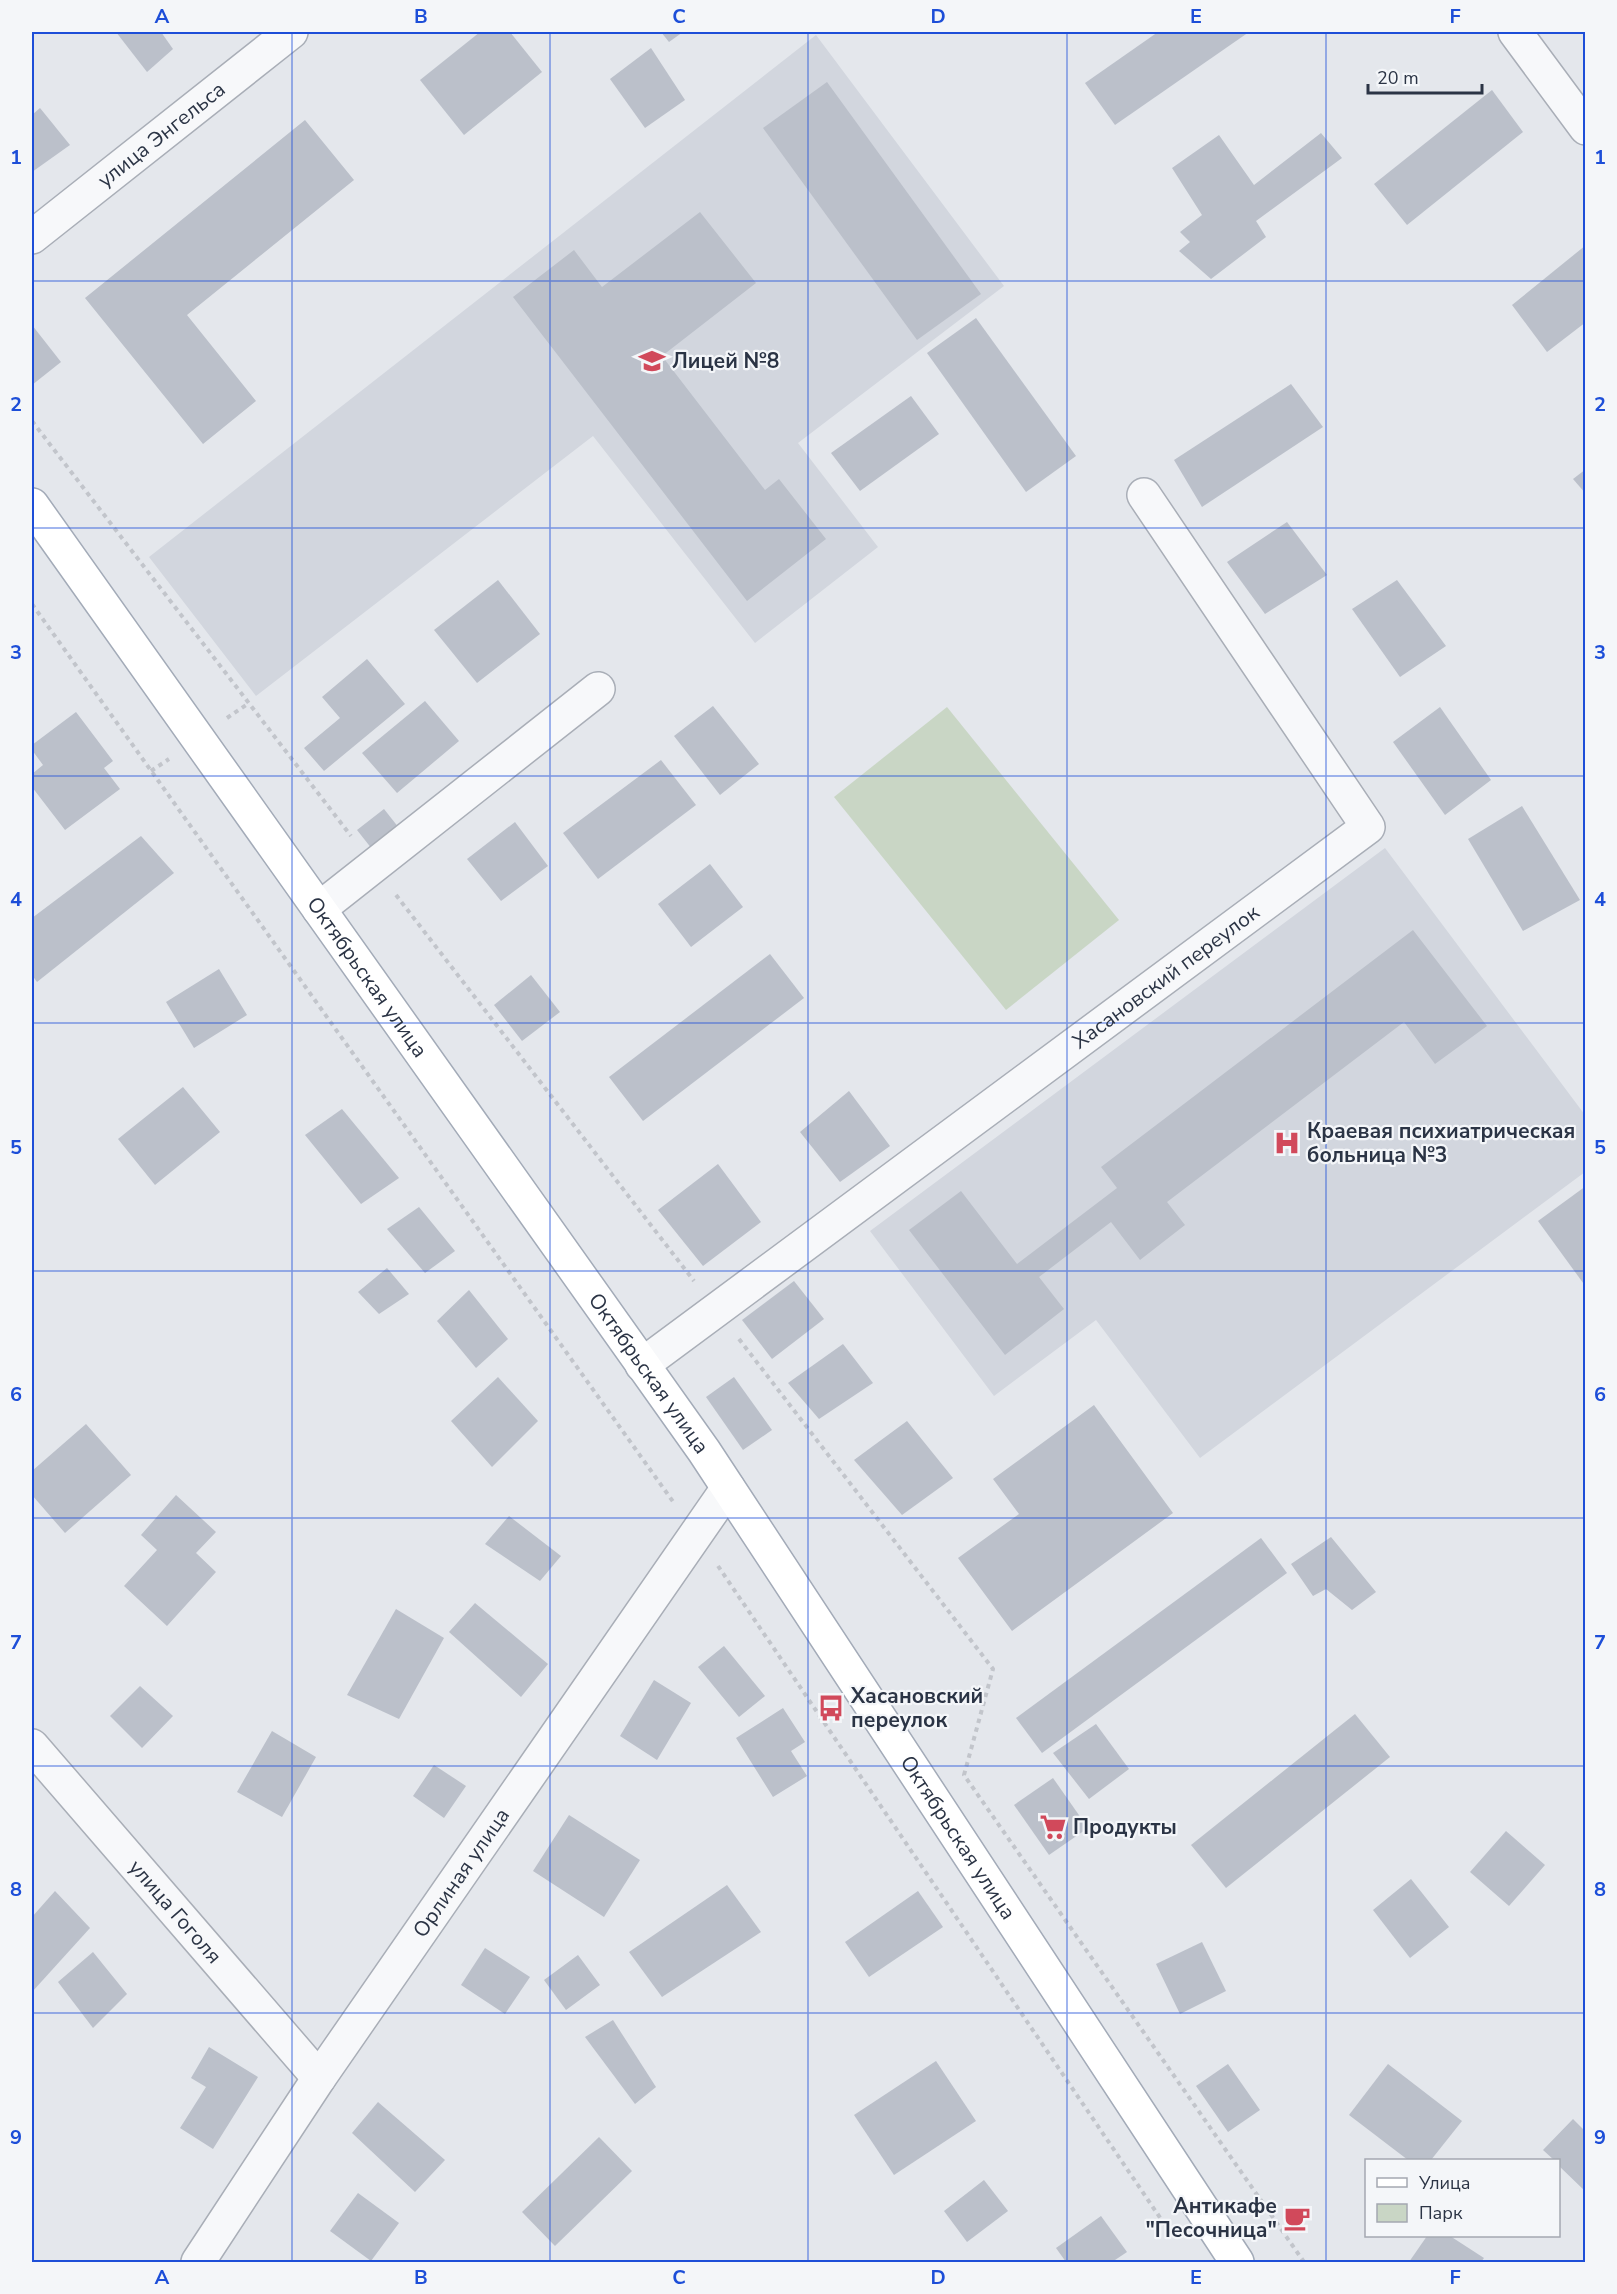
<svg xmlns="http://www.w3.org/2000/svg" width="1617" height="2294" viewBox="0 0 1617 2294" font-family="'Nunito Sans',sans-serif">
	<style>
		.built { fill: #d2d6de }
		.green { fill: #c9d6c5 }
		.building { fill: #bbc0ca }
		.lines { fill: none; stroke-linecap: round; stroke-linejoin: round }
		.minor-casing { stroke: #a9aeb7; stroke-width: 36 }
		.major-casing { stroke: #a3abb8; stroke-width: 36 }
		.path { stroke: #c2c5cb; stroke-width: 4; stroke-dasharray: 4.5 4.5; stroke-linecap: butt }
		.minor { stroke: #f7f8fa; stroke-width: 33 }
		.major { stroke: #fff; stroke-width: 33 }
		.grid { fill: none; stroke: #1d4ed8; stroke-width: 1.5; stroke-opacity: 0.55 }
		.labels { text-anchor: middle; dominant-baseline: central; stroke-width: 4.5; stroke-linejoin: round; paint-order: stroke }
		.street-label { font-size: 21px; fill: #2b3445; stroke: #f4f6f9 }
		.poi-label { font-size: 21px; font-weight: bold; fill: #2b3445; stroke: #f4f6f9; text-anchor: start }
		.neatline { fill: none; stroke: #1d4ed8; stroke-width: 2 }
		.grid-label { font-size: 20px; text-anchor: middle; font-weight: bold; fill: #1d4ed8 }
	</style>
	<rect width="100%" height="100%" fill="#e4e7ec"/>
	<!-- built -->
	<g class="built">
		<polygon points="816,35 1004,286 798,443 878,547 755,643 593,436 256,696 149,557"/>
		<polygon points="1385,848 1585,1115 1585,1172 1200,1458 1096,1320 994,1396 870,1231"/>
	</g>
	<!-- green -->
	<polygon class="green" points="947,707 1119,920 1006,1010 834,797"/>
	<!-- building -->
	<g class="building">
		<polygon points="116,32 161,32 173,49 147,72"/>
		<polygon points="480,32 510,32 542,72 464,135 420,80"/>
		<polygon points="661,32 683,32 669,42"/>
		<polygon points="1158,32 1249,32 1115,125 1085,83"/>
		<polygon points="651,48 685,100 645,128 610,79"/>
		<polygon points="827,82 981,294 917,340 763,128"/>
		<polygon points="1492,90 1523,132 1407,225 1374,184"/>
		<polygon points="40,108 70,145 32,172 32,115"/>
		<polygon points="305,120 354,180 187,315 256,401 203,444 85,298"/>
		<polygon points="1321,133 1342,158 1256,221 1266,237 1211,279 1179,251 1190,242 1180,232 1202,215 1172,168 1219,135 1254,185"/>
		<polygon points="700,212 756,283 662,356 765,490 779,479 826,539 747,601 513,297 574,250 602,287"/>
		<polygon points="1586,245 1586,322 1547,352 1512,305"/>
		<polygon points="976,318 1076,456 1026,492 927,353"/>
		<polygon points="32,325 61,362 32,385"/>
		<polygon points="1291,384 1323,427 1202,507 1174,460"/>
		<polygon points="911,396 939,434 860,491 831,453"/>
		<polygon points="1586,469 1586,494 1573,479"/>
		<polygon points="1287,522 1327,575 1265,614 1227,562"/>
		<polygon points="498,580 540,634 477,683 434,630"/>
		<polygon points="1397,580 1446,646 1400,677 1352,609"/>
		<polygon points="367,659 405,704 324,771 304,748 340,718 322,697"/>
		<polygon points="425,701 459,741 397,793 362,753"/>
		<polygon points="713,706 759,764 720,795 674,736"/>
		<polygon points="1440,707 1491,780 1445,815 1393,742"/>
		<polygon points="76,712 113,761 104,768 120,789 65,830 32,787 32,774 43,765 32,750 32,745"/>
		<polygon points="661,760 696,805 598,879 563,833"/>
		<polygon points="1522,806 1580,900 1523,931 1468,839"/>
		<polygon points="384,809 399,828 372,849 357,830"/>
		<polygon points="515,822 548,866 501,901 467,859"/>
		<polygon points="141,836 174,873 37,982 32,975 32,918"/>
		<polygon points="710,864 743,907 691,947 658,904"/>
		<polygon points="1413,930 1487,1026 1435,1064 1404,1022 1167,1202 1185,1225 1140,1260 1111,1222 1039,1277 1064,1309 1005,1355 909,1230 961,1191 1017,1264 1117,1188 1101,1167"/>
		<polygon points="770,954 804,998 643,1121 609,1077"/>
		<polygon points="219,969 247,1015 194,1048 166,1002"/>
		<polygon points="531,975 560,1012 522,1041 494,1005"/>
		<polygon points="183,1087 220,1132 155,1185 118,1139"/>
		<polygon points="849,1091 890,1146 840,1182 800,1132"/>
		<polygon points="342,1109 399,1178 361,1204 305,1135"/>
		<polygon points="718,1164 761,1222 703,1266 658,1210"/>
		<polygon points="1586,1186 1586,1287 1538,1221"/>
		<polygon points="419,1207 455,1251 425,1273 387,1229"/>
		<polygon points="387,1268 409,1294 379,1314 358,1292"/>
		<polygon points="794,1281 824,1319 772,1359 742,1320"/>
		<polygon points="469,1290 508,1339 476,1368 437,1321"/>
		<polygon points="843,1344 873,1383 819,1419 788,1383"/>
		<polygon points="498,1377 538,1421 492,1467 451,1421"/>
		<polygon points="734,1377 772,1430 743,1450 706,1397"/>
		<polygon points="1094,1405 1173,1513 1012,1631 958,1558 1019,1514 993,1479"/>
		<polygon points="907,1421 953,1478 902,1515 854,1460"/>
		<polygon points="86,1424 131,1475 65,1533 32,1495 32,1471"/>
		<polygon points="176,1495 216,1532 196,1553 216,1572 167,1626 124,1586 157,1550 141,1535"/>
		<polygon points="509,1516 561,1556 540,1581 485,1544"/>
		<polygon points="1331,1537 1376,1592 1352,1610 1326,1589 1313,1596 1291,1564"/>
		<polygon points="1261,1538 1287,1573 1042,1753 1016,1718"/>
		<polygon points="475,1603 548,1664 521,1697 449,1632"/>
		<polygon points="396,1609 444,1638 399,1719 347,1695"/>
		<polygon points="724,1646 765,1696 739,1717 698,1667"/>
		<polygon points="654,1680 691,1703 657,1760 620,1736"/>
		<polygon points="140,1686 173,1716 142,1748 110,1716"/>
		<polygon points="783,1708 805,1742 791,1751 807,1776 773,1797 736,1738"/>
		<polygon points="1355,1714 1390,1757 1226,1888 1191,1845"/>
		<polygon points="1096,1724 1129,1769 1089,1799 1053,1753"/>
		<polygon points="272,1731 316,1757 282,1817 237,1792"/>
		<polygon points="434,1765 466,1786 444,1818 413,1796"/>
		<polygon points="1053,1778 1088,1828 1049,1855 1014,1805"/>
		<polygon points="569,1815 640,1860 604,1917 533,1871"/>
		<polygon points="1506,1831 1545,1865 1509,1906 1470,1872"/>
		<polygon points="1411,1879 1449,1927 1410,1958 1373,1910"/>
		<polygon points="727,1885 761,1932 662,1997 629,1952"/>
		<polygon points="55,1891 90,1928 32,1992 32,1917"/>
		<polygon points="918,1891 943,1927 869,1977 845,1942"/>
		<polygon points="1202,1942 1226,1991 1180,2014 1156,1964"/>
		<polygon points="485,1948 530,1977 505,2014 461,1985"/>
		<polygon points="93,1952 127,1994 93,2028 58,1982"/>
		<polygon points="578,1955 600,1985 566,2010 544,1980"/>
		<polygon points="613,2020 656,2087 635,2104 585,2037"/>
		<polygon points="209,2047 258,2077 213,2149 180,2128 206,2087 191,2078"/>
		<polygon points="936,2061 976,2121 894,2175 854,2115"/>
		<polygon points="1228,2064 1260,2110 1228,2132 1196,2086"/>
		<polygon points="1388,2064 1462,2121 1431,2160 1408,2160 1349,2115"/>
		<polygon points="378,2102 445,2160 415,2192 352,2133"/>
		<polygon points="1573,2119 1586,2132 1586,2192 1558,2165 1558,2160 1554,2160 1543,2150"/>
		<polygon points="599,2137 632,2171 555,2246 522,2212"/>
		<polygon points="984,2180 1008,2211 967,2242 944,2211"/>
		<polygon points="358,2193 399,2223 371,2261 330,2231"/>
		<polygon points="1101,2216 1127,2252 1112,2262 1066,2262 1056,2248"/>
		<polygon points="1427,2236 1450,2236 1484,2258 1481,2262 1409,2262"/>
	</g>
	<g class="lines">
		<!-- minor casing -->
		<g class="minor-casing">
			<g id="minor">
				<polyline points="1515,32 1586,128"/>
				<path id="s1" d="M32,237l259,-205"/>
				<polyline points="319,909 598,689"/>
				<path id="s2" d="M642,1365l726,-538 -224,-332"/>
				<path id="s3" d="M32,1746l287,332"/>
				<path id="s4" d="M198,2262l121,-184 409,-590"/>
			</g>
		</g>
		<!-- major casing -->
		<g class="major-casing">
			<g id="major">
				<path id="s5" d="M32,505l672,946 533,811"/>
			</g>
		</g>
		<!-- path -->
		<g class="path">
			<polyline points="32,421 351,836"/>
			<polyline points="32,604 674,1503"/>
			<polyline points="227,718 249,703"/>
			<polyline points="151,771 169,759"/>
			<polyline points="396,895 694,1281"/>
			<polyline points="739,1339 993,1669 964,1775 1304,2262"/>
			<polyline points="718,1566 1165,2225"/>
		</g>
		<!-- minor -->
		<use href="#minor" class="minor"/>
		<!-- major -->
		<use href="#major" class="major"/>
	</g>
	<!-- grid -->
	<path class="grid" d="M292,32v2230M550,32v2230M808,32v2230M1067,32v2230M1326,32v2230M32,281h1554M32,528h1554M32,776h1554M32,1023h1554M32,1271h1554M32,1518h1554M32,1766h1554M32,2013h1554"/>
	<!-- icons -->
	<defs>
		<g id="school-bare" transform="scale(2.07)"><path d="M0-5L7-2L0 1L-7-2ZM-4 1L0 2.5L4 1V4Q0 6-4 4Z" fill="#d1495b" stroke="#f4f6f9" stroke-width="2.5" paint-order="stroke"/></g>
		<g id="hospital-bare" transform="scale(2.07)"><path d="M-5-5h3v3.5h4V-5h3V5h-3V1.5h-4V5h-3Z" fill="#d1495b" stroke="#f4f6f9" stroke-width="2.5" paint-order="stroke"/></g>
		<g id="bus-bare" transform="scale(2.07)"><path d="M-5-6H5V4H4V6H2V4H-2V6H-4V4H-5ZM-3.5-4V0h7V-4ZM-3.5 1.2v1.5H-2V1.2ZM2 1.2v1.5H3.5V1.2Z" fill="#d1495b" stroke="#f4f6f9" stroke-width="2.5" paint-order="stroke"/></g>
		<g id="supermarket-bare" transform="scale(2.07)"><path d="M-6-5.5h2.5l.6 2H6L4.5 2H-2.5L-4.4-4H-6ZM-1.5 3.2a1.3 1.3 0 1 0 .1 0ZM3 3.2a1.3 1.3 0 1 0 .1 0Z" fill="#d1495b" stroke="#f4f6f9" stroke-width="2.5" paint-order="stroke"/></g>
		<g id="cafe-bare" transform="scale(2.07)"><path d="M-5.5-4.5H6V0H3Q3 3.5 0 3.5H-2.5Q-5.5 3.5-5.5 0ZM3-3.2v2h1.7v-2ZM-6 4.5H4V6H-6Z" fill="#d1495b" stroke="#f4f6f9" stroke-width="2.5" paint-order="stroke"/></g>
	</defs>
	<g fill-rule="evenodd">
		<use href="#school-bare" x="652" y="361"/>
		<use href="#hospital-bare" x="1287" y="1143"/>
		<use href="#bus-bare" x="831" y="1708"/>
		<use href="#supermarket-bare" x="1053" y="1827"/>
		<use href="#cafe-bare" x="1297" y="2218"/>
	</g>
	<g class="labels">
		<!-- street labels -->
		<g class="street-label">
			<text stroke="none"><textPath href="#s1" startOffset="165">улица Энгельса</textPath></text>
			<text stroke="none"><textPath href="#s2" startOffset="652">Хасановский переулок</textPath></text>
			<text stroke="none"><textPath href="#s5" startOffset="579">Октябрьская улица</textPath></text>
			<text stroke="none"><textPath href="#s5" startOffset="1065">Октябрьская улица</textPath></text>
			<text stroke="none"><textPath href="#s5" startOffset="1623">Октябрьская улица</textPath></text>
			<text stroke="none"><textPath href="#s4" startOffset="470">Орлиная улица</textPath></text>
			<text stroke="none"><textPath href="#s3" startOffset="219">улица Гоголя</textPath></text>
		</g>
		<!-- poi labels -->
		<g class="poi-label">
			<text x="672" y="361">Лицей №8</text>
			<text x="1307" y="1131">Краевая психиатрическая<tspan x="1307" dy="24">больница №3</tspan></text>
			<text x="851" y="1696">Хасановский<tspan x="851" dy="24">переулок</tspan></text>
			<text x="1073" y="1827">Продукты</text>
			<text x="1277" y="2206" text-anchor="end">Антикафе<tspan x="1277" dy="24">"Песочница"</tspan></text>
		</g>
	</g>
	<!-- border -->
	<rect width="1617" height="2294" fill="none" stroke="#f4f6f9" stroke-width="66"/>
	<!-- legend -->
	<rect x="1365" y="2159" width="195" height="78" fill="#f4f6f9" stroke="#a4a8b1" stroke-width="1.5"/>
	<rect x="1377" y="2178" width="30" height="9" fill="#ffffff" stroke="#a4a8b1" stroke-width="1.5"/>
	<text x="1419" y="2189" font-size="18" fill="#2b3445">Улица</text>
	<rect x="1377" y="2204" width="30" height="18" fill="#c9d6c5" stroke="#a4a8b1" stroke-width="1.5"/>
	<text x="1419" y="2219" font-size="18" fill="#2b3445">Парк</text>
	<!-- scale -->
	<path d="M1368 84v9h114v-9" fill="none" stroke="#2b3445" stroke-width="3"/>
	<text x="1377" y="84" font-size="18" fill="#2b3445" stroke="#f4f6f9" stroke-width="4.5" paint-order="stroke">20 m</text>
	<rect x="33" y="33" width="1551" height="2228" class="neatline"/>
	<g class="grid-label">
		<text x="162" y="23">A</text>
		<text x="421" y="23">B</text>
		<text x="679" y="23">C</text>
		<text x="938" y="23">D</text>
		<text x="1196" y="23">E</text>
		<text x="1455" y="23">F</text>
		<text x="16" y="164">1</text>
		<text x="1600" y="164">1</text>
		<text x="16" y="411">2</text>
		<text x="1600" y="411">2</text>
		<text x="16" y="659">3</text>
		<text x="1600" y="659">3</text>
		<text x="16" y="906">4</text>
		<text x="1600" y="906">4</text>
		<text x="16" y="1154">5</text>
		<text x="1600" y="1154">5</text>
		<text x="16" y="1401">6</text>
		<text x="1600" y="1401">6</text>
		<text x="16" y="1649">7</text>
		<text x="1600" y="1649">7</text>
		<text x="16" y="1896">8</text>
		<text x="1600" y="1896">8</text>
		<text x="16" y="2144">9</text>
		<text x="1600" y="2144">9</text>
		<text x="162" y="2284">A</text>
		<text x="421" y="2284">B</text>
		<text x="679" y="2284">C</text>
		<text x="938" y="2284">D</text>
		<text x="1196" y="2284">E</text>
		<text x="1455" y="2284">F</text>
	</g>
</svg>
